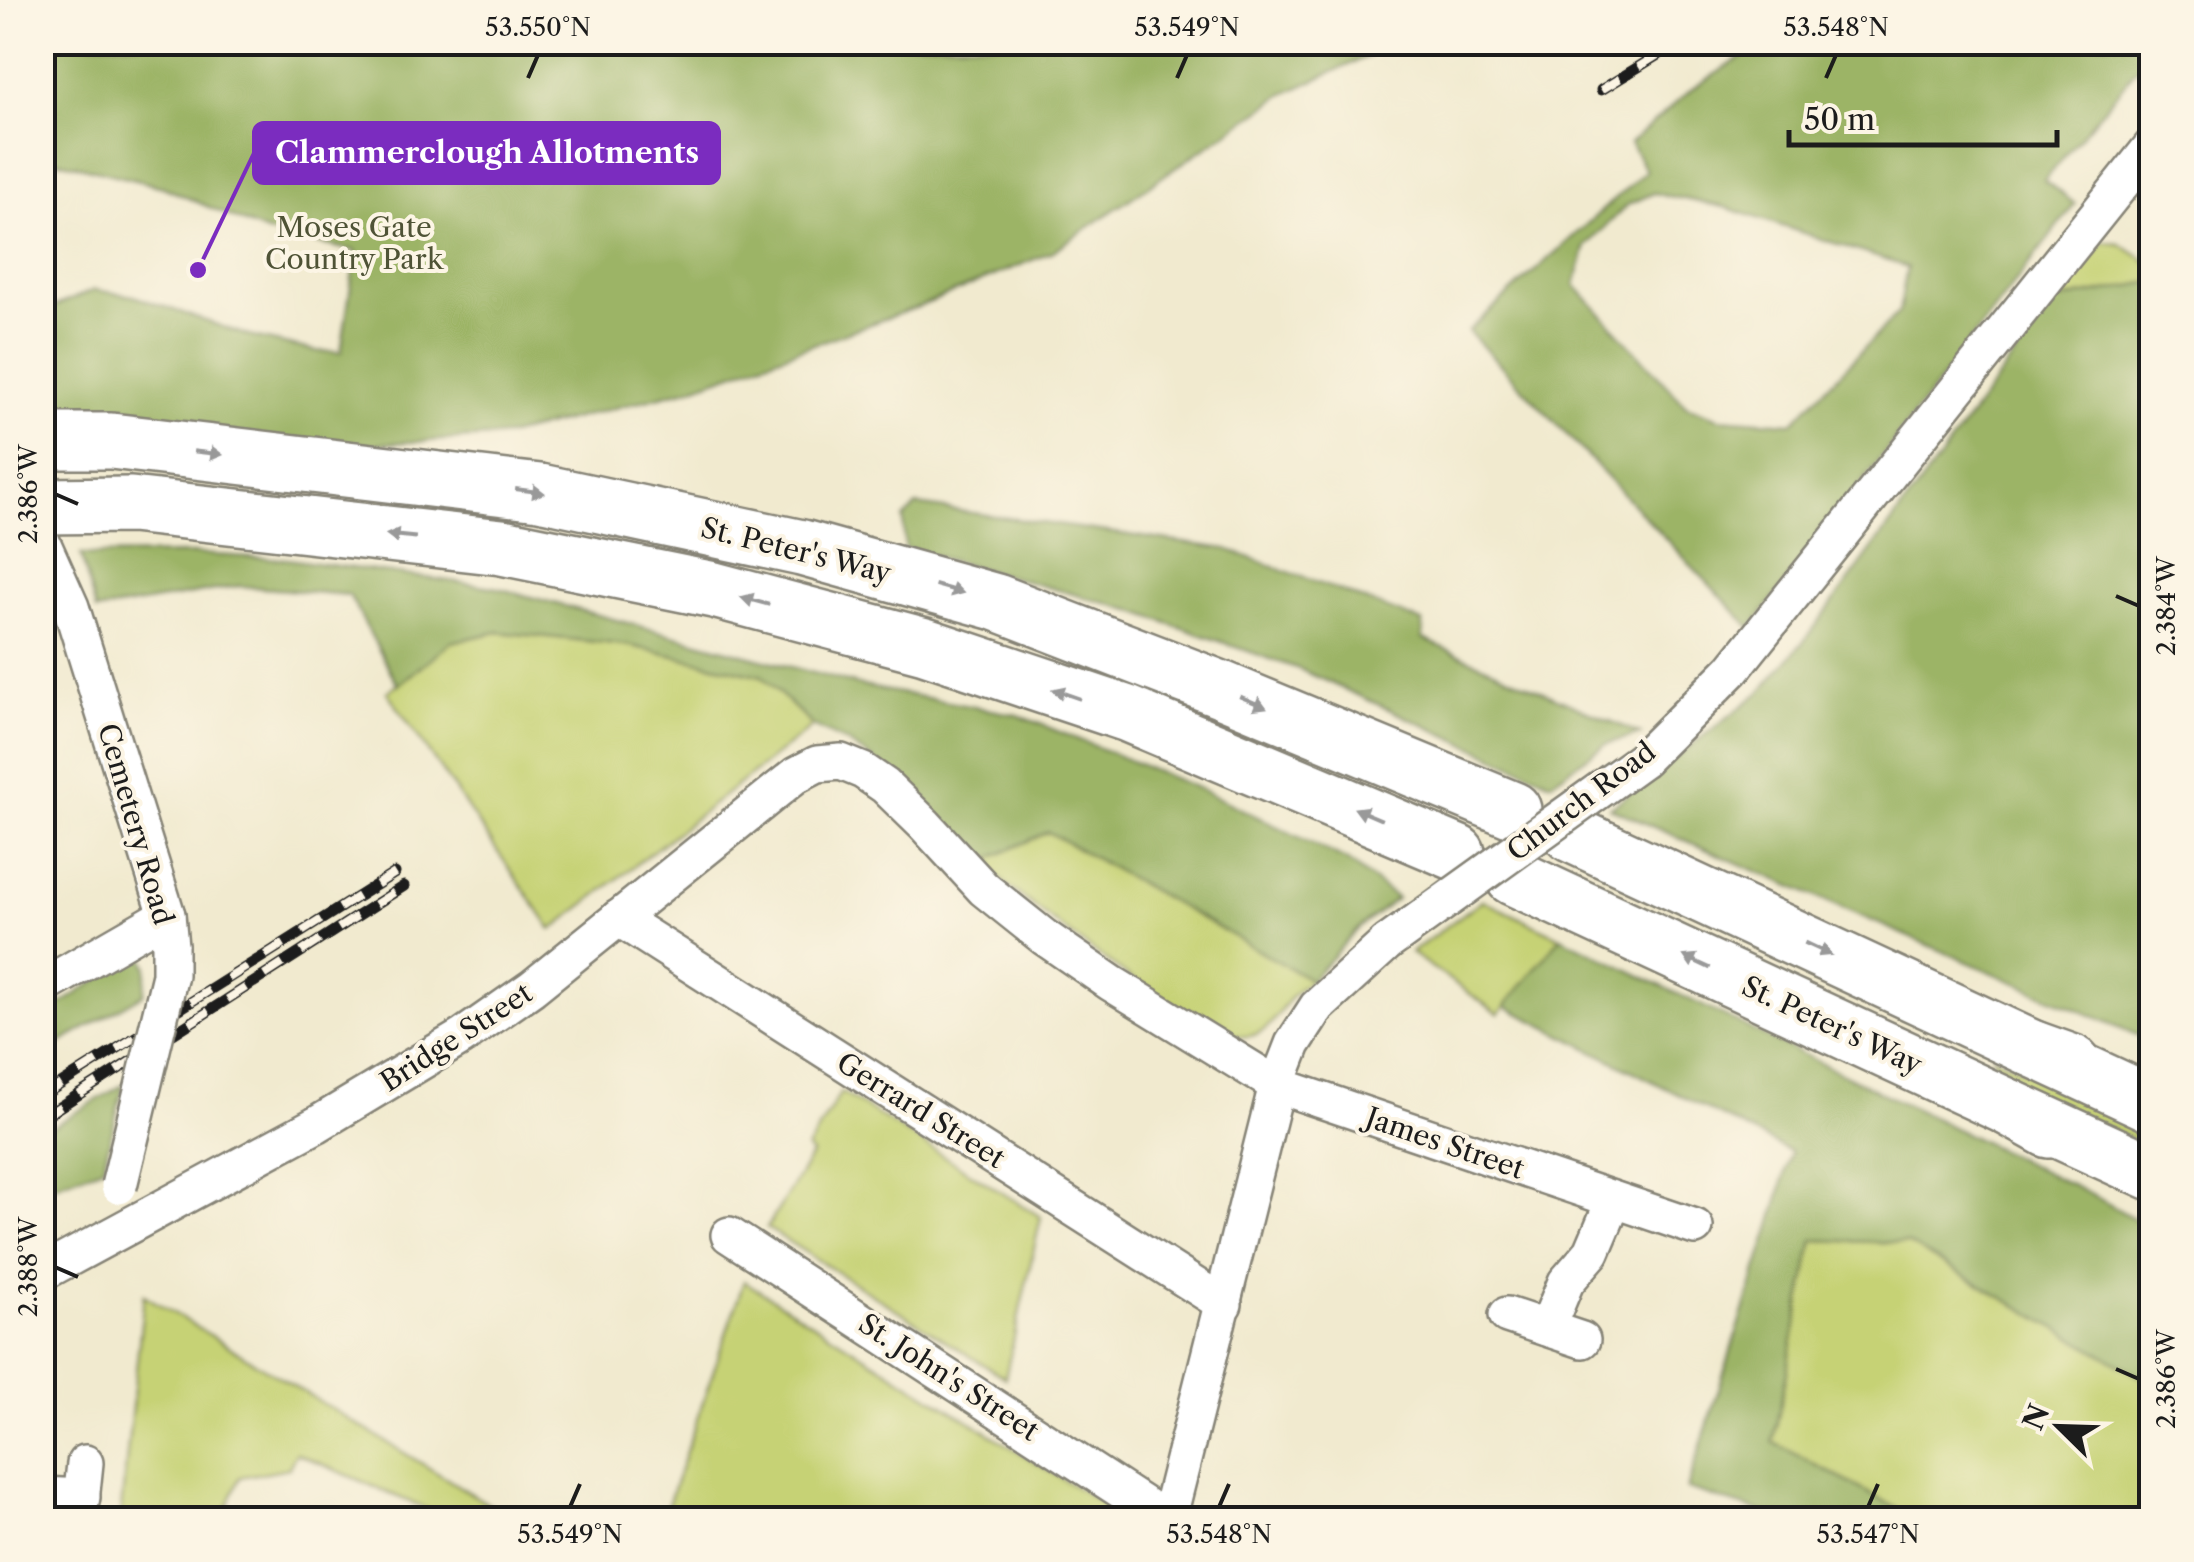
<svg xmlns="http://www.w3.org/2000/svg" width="2194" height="1562" viewBox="0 0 2194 1562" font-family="'Libre Caslon Text',serif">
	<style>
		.green { fill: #c6d274; stroke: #717748; stroke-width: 2.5 }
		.forest { fill: #9cb466; stroke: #5c6841; stroke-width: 2.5; fill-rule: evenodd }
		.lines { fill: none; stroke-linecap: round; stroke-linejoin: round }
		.minor-casing { stroke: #868376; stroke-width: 40 }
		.trunk-casing { stroke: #868376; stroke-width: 60 }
		.motorway-casing { stroke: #868376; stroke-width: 60 }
		.minor { stroke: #fff; stroke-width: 35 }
		.trunk { stroke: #fff; stroke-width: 55 }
		.motorway { stroke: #fff; stroke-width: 55 }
		.rail-casing { stroke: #1c1c1c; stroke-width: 11 }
		.rail { stroke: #fcf5e5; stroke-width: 8; stroke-dasharray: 22; stroke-linecap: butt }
		.minor-bridge-casing { stroke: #868376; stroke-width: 40; stroke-linecap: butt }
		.minor-bridge { stroke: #fff; stroke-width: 35 }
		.oneway { fill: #999 }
		.ticks { fill: none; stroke: #1c1c1c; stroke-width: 4 }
		.labels { text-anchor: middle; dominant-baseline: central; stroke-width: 8; stroke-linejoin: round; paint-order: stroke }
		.park-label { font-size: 28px; fill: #4f5336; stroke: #fcf5e5 }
		.street-label { font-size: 28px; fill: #1c1c1c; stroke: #fcf5e5 }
		.leader { fill: none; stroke: #7b2cbf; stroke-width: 4 }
		.callout-dot { fill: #7b2cbf; stroke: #fcf5e5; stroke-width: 4 }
		.callout { fill: #7b2cbf; stroke: #7b2cbf; stroke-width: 4 }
		.callout-label { font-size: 30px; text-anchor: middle; font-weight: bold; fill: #fff }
		.neatline { fill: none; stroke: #1c1c1c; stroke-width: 4 }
		.ticks-label { font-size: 25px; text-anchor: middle; fill: #1c1c1c }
	</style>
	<rect width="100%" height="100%" fill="#fcf5e5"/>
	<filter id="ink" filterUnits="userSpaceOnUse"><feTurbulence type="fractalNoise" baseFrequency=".01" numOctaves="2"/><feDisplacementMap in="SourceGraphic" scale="20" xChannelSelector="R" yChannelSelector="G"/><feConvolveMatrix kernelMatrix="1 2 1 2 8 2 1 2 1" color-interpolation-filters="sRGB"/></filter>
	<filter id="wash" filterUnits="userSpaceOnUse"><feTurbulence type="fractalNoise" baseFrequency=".0048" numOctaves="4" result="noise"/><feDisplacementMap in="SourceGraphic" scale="40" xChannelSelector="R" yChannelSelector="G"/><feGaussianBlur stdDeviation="2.25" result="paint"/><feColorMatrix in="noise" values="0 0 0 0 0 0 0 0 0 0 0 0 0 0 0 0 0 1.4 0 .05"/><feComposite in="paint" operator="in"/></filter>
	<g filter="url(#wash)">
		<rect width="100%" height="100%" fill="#f1eacf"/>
		<!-- green -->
		<g class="green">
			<polygon points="2103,242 2120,244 2151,264 2151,282 2055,301"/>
			<polygon points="498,632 627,645 762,676 813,726 552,930 387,692 451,642"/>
			<path d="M1048,832l263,148c-6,5 -13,9 -18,15 -15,15 -20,36 -43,41 -46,9 -229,-139 -270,-173z"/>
			<polygon points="1482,900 1561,937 1499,1014 1411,953"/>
			<polygon points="1993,1056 2151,1129 2151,1148 1995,1075"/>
			<polygon points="841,1092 1041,1217 1005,1378 767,1228 812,1154 807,1149"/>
			<polygon points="1813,1240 1907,1243 2151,1382 2151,1519 1917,1519 1773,1442"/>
			<polygon points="744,1281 1127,1519 663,1519"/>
			<polygon points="144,1295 513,1519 449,1519 296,1453 289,1468 240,1477 222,1519 120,1519"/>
		</g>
		<!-- forest -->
		<g class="forest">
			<polygon points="43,43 1397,43 1284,94 1052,252 918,307 688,389 507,436 331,447 43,423 43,311 94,290 134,296 249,336 316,351 341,352 356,251 268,233 163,187 43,157"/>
			<path d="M1764,43h387v9l-107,128 31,24 -324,424 -283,-297 178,-160 -16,-28 62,-54zM1654,193l70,14 183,60 -8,45 -107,111 -73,-5 -33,-12 -111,-121 11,-39 41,-41z"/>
			<polygon points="2151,282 2152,282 2151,1041 1610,808 1759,693 1809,635 2055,301"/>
			<polygon points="917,505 1227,549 1423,622 1423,639 1640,734 1606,744 1551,782 1299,669 1131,610 905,548 903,518"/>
			<polygon points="195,554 287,559 494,587 862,686 1018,715 1202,790 1346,860 1397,898 1359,928 1311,980 1048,832 980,863 887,769 850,744 813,726 762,676 627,645 498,632 451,642 398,685 349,595 238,586 96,611 81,555"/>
			<polygon points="1561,937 2096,1197 2151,1228 2151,1382 1907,1243 1813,1240 1773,1442 1917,1519 1774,1519 1775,1516 1687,1489 1771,1226 1791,1152 1505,1006"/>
			<polygon points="137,954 144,958 147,967 144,994 43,1053 43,1016"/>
			<polygon points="124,1084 103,1167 43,1189 43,1132"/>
		</g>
	</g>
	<g filter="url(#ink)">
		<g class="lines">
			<!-- minor casing -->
			<g class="minor-casing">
				<g id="minor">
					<polyline points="42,542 71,607 167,915 170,946"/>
					<polyline points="1643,759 1733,669 2152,146"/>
					<polyline points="618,918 1224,1304"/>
					<polyline points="42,987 167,915"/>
					<polyline points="729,1235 1167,1520"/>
					<polyline points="42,1273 316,1125 462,1037 532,988 796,775 817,764 841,762 863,771 885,786 925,825 984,889 1044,937 1111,983 1277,1085 1695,1227"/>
					<polyline points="1507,1315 1582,1340"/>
					<polyline points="1547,1328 1566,1282 1592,1252 1614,1200"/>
					<polyline points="42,1495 82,1497"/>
					<polyline points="79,1520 85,1463"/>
					<polyline points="1168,1520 1277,1085 1293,1044 1317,1007 1387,943"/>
				</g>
			</g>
			<!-- trunk casing -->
			<g class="trunk-casing">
				<g id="trunk">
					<polyline points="42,441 111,441 540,492 802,548 996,602 1221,689 1513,810"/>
					<polyline points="42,506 131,505 502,547 714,590 925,646 1128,714 1457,853"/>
					<polyline points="1571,834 2031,1048 2073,1063"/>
					<polyline points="1513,877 2008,1107 2049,1130"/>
				</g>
			</g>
			<!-- motorway casing -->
			<g class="motorway-casing">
				<g id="motorway">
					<polyline points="2031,1048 2152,1104"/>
					<polyline points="2008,1107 2152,1173"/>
				</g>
			</g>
			<!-- minor -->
			<use href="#minor" class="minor"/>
			<!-- trunk -->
			<use href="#trunk" class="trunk"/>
			<!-- motorway -->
			<use href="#motorway" class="motorway"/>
			<!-- rail casing -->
			<g class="rail-casing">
				<g id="rail">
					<polyline points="1601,90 1679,42"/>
					<polyline points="42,1096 395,873"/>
					<polyline points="42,1118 404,886"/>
				</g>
			</g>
			<!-- rail -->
			<use href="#rail" class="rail"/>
			<!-- minor-bridge casing -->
			<g class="minor-bridge-casing">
				<g id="minor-bridge">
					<polyline points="1387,943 1643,759"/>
					<polyline points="119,1186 170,975 170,946"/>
				</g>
			</g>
			<!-- minor-bridge -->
			<use href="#minor-bridge" class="minor-bridge"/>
		</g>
		<!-- one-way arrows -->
		<defs><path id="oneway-solid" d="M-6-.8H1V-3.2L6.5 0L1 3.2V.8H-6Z" transform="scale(2.5)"/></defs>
		<g class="oneway">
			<use href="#oneway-solid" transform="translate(208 453) rotate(7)"/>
			<use href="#oneway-solid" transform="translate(530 491) rotate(8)"/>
			<use href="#oneway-solid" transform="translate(401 536) rotate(-174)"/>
			<use href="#oneway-solid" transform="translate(949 589) rotate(16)"/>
			<use href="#oneway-solid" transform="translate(755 601) rotate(-165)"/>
			<use href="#oneway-solid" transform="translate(1066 694) rotate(-161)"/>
			<use href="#oneway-solid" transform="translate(1253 702) rotate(23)"/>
			<use href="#oneway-solid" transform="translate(1368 814) rotate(-157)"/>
			<use href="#oneway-solid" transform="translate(1818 949) rotate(25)"/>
			<use href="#oneway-solid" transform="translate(1697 962) rotate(-155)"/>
		</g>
	</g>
	<!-- ticks -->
	<path class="ticks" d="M528,78l10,-23M1177,78l10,-23M1826,78l10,-23M55,494l23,10M2116,596l23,10M55,1267l23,10M2116,1369l23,10M570,1507l10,-23M1219,1507l10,-23M1868,1507l10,-23"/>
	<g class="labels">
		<!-- park labels -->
		<g class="park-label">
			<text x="354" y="227">Moses Gate<tspan x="354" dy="32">Country Park</tspan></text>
		</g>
		<!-- street labels -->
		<g class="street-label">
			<text transform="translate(796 550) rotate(14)">St. Peter's Way</text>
			<text transform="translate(1581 801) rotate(-37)">Church Road</text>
			<text transform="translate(136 824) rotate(74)">Cemetery Road</text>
			<text transform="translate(1832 1025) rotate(25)">St. Peter's Way</text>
			<text transform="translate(456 1037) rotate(-33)">Bridge Street</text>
			<text transform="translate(921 1110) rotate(32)">Gerrard Street</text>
			<text transform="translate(1445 1143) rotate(19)">James Street</text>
			<text transform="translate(949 1377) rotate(33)">St. John's Street</text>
		</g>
	</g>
	<!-- callouts -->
	<path class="leader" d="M198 270L254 153"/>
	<circle class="callout-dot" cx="198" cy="270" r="10"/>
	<rect class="callout" x="254" y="123" width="465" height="60" rx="10"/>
	<g class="callout-label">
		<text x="487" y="163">Clammerclough Allotments</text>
	</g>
	<!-- margin -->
	<rect width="2194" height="1562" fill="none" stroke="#fcf5e5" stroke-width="110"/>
	<!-- north arrow -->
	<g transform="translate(2059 1427) rotate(293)" stroke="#fcf5e5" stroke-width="8" paint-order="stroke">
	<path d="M0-8L18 38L0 25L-18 38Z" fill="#1c1c1c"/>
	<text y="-15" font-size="28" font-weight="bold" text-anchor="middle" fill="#1c1c1c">N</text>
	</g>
	<!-- scale -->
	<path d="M1789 130v15h268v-15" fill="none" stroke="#1c1c1c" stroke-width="5"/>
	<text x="1804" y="130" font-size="30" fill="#1c1c1c" stroke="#fcf5e5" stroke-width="8" paint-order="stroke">50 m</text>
	<rect x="55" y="55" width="2084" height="1452" class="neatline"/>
	<g class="ticks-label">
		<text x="538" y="36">53.550°N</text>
		<text x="1187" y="36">53.549°N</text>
		<text x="1836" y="36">53.548°N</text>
		<text transform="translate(28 494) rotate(-90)" y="9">2.386°W</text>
		<text transform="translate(2166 606) rotate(-90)" y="9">2.384°W</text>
		<text transform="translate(28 1267) rotate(-90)" y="9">2.388°W</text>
		<text transform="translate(2166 1379) rotate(-90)" y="9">2.386°W</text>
		<text x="570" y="1543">53.549°N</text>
		<text x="1219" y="1543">53.548°N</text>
		<text x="1868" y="1543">53.547°N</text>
	</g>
</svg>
